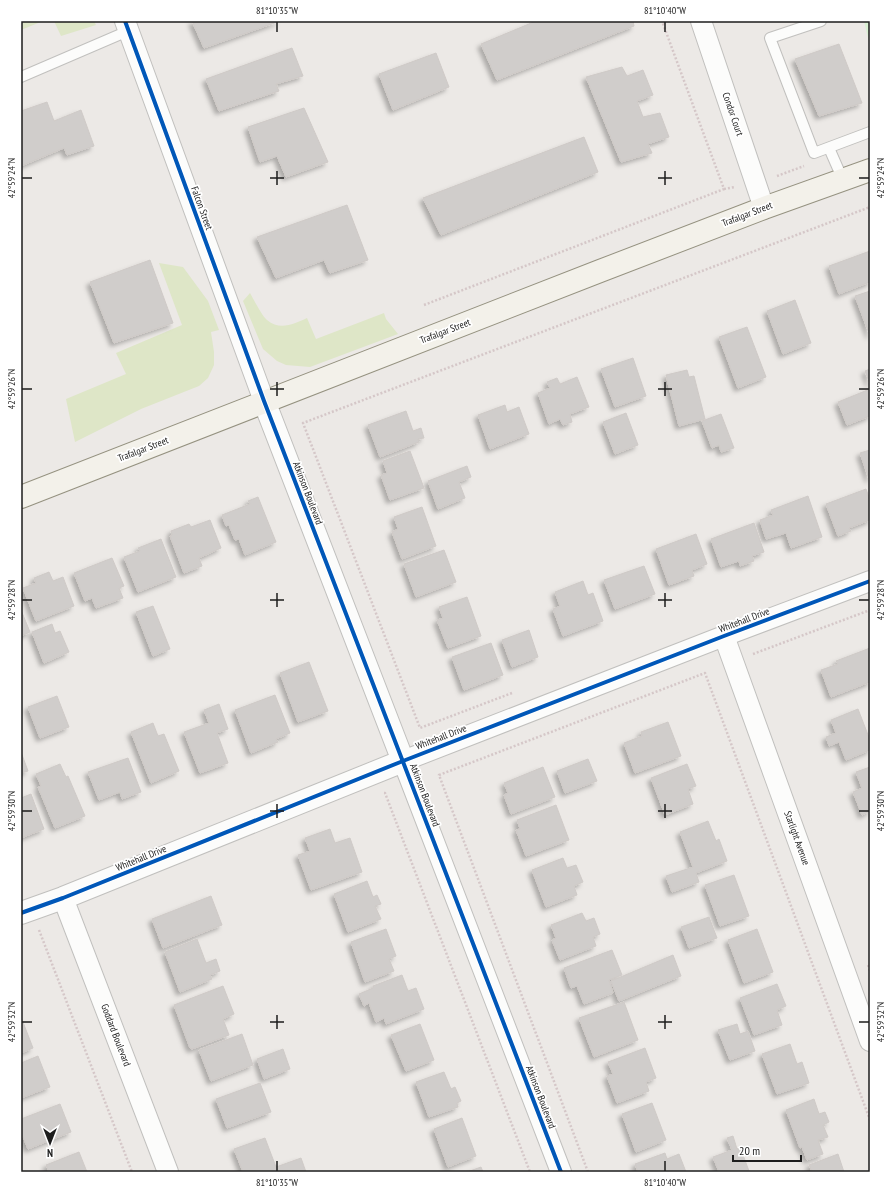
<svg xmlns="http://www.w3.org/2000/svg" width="891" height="1193" viewBox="0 0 891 1193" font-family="'PT Sans Narrow',sans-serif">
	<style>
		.grass { fill: #dee6c7 }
		.park { fill: #d9f0d3 }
		.building { fill: #d0cdcb; stroke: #cfcac7; filter: url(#shadow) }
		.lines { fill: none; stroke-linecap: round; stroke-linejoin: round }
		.service-casing { stroke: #c1c0be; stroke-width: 12 }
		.minor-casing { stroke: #c1c0be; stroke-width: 22 }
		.tertiary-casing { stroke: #c1c0be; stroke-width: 24 }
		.secondary-casing { stroke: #959280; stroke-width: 24 }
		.path { stroke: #d5c7c8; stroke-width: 2.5; stroke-dasharray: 2 2; stroke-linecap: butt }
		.service { stroke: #fcfcfb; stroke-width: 10 }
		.minor { stroke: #fcfcfb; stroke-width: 20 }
		.tertiary { stroke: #fcfcfb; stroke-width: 22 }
		.secondary { stroke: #f3f1ea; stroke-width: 22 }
		.cycleway-casing { stroke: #fff; stroke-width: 6 }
		.cycleway { stroke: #0057b8; stroke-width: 4 }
		.ticks { fill: none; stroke: #1d1d1d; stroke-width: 1.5 }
		.labels { text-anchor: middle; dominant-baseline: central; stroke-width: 3.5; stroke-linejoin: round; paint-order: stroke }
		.street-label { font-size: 10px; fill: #1d1d1d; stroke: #fff }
		.neatline { fill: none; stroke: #1d1d1d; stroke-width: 1.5 }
		.ticks-label { font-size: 10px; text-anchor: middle; fill: #1d1d1d }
	</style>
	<defs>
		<filter id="shadow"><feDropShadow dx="-3.5" dy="3.5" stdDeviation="2" flood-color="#0004"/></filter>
	</defs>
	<rect width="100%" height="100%" fill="#ece9e6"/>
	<!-- grass -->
	<g class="grass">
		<polygon points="21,21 43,21 21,30"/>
		<polygon points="54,21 94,21 96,25 61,36"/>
		<polygon points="159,263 183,267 208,301 219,330 211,332 214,352 214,365 208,378 199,386 141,409 75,442 66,399 126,374 116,353 182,325"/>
		<path d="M250,293c4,7 12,23 17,27 13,11 27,4 40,-2l9,21 68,-26 2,6 12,15 -88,33 -24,-2 -9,-4 -14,-12 -20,-48z"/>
	</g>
	<!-- park -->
	<polygon class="park" points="864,21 870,21 870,46"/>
	<!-- building -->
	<g class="building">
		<polygon points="192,21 280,21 204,48"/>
		<polygon points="536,21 633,21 634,26 497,80 481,44"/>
		<polygon points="839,44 862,103 819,116 795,59"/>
		<polygon points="292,48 303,76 276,84 279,91 219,111 206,79"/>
		<polygon points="436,53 449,87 393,110 379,74"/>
		<polygon points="622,67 627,76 643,70 653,95 637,101 643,117 660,113 669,137 648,144 652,153 621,162 586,77"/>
		<polygon points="47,102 54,121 81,110 94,146 67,155 64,148 21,166 21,111"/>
		<polygon points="304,108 328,162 286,177 277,156 260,162 248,127"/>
		<polygon points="584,137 598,172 441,235 423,198"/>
		<polygon points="347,205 368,260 330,273 324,260 276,278 257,237"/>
		<polygon points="870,251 870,282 839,294 829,266"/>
		<polygon points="150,260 173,323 114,343 90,282"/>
		<polygon points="870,291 870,336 855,296"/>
		<polygon points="795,300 811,343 783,354 767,311"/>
		<polygon points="747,327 766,377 738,388 719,337"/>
		<polygon points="633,358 646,396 615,407 601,369"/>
		<polygon points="870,369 870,384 865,371"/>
		<polygon points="687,370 689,377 694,376 705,419 679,426 666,375"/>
		<polygon points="577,377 589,407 570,414 572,422 563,425 560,419 549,424 538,393 550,388 547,382 557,378 560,384"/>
		<polygon points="870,389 870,416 847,425 838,402"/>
		<polygon points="505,405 507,412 519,407 529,434 490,449 478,415"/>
		<polygon points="406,411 413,431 421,428 424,438 418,439 419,442 380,457 368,425"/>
		<polygon points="626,413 638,445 615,454 603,422"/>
		<polygon points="721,414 734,448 721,452 719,445 712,448 702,421"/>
		<polygon points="870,450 870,479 869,479 860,453"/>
		<polygon points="410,451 424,488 390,500 381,475 387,473 383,461"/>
		<polygon points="467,466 471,477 459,482 465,498 438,509 428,481"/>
		<polygon points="866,489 870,500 870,520 849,528 851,531 838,536 826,504"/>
		<polygon points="808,496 822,537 791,548 786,533 766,539 760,520 773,515 771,510"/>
		<polygon points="258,497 276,542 245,555 239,539 235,540 229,525 226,526 222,515 250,504 248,501"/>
		<polygon points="422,507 436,546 402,559 392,532 398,529 394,517"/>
		<polygon points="210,520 221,548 199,558 202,566 184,573 170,536 172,535 171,531 189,524 191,527"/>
		<polygon points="754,523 764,552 752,556 754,561 740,566 739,561 721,567 711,539"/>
		<polygon points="696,534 707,564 692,570 694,576 669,585 656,549"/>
		<polygon points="161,539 176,577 138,592 124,557 140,551 138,548"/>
		<polygon points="444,550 456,582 416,597 404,564"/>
		<polygon points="112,558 124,586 119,588 123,598 96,608 92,598 85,601 74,573"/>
		<polygon points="644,566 655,594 615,609 604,580"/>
		<polygon points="49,572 53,581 63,577 74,606 36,621 23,588 36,583 34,578"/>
		<polygon points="583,581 588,595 593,593 603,621 563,636 553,609 560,606 555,592"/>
		<polygon points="467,597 481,636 448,648 437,620 443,618 439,607"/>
		<polygon points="153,606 170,649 153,656 136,612"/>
		<polygon points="21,610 30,632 21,636"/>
		<polygon points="52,624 55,633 60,631 69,652 44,663 32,632"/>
		<polygon points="529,630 538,657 512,667 502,640"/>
		<polygon points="491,643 503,675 464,690 452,657"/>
		<polygon points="870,648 870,682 831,697 821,670 838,664 836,661"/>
		<polygon points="309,662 328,711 298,722 280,673"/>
		<polygon points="275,695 290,733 276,739 278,742 251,753 235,710"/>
		<polygon points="57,696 69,727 40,738 28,707"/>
		<polygon points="219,704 228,729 217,733 228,763 200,773 184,732 209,723 204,710"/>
		<polygon points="858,709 870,740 870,750 846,760 839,742 829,746 826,737 836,733 831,720"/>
		<polygon points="668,722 681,756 635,773 624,743 642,736 641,732"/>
		<polygon points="153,723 158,736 164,734 179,771 151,783 131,732"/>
		<polygon points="21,752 28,771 21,773"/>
		<polygon points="128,758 141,792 122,799 120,792 99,800 88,772"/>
		<polygon points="588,759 597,781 565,793 557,771"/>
		<polygon points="60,764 66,777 68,776 85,816 55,828 38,787 41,786 36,774"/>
		<polygon points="687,764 696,786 688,789 693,804 665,815 651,778"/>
		<polygon points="543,767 555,797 511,814 504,795 508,793 504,783"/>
		<polygon points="870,767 870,811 862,815 853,792 862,788 856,772"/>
		<polygon points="31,794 44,829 21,838 21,798"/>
		<polygon points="556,805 569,840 526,856 516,830 520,829 517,820"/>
		<polygon points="708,821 716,841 719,839 727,861 696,873 699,882 672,892 666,876 693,867 680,832"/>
		<polygon points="330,829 335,843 350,838 362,872 311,890 298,855 310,851 305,838"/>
		<polygon points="563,858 567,868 576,865 583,882 574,886 577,895 546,907 532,870"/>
		<polygon points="734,875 749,916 720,926 705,885"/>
		<polygon points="367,881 373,897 377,895 381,904 375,906 381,919 348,932 334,894"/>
		<polygon points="211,896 222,925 163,948 152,919"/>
		<polygon points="582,913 586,921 594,918 600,934 593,937 596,946 560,960 552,940 556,938 551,925"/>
		<polygon points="709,917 717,938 689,948 681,927"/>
		<polygon points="386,929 396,956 389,959 394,971 365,982 351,942"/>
		<polygon points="757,929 773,972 744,983 728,940"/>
		<polygon points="197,939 206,963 216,959 220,971 210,975 212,979 180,992 165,952"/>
		<polygon points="612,950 622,975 609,980 613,993 584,1004 577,986 571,988 564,968"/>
		<polygon points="673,955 681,976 619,1001 611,981"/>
		<polygon points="402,975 408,991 416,988 424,1009 386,1024 384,1018 376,1022 369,1003 364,1006 359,994 373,988 373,986"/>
		<polygon points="777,984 786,1006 777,1010 782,1025 754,1035 740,998"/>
		<polygon points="223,986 234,1014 223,1019 229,1035 192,1049 190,1048 174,1005"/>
		<polygon points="624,1002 638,1040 594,1057 579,1018"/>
		<polygon points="21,1017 33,1048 21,1053"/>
		<polygon points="420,1024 434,1060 406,1071 391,1035"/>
		<polygon points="737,1024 740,1034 748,1031 755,1051 730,1060 718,1030"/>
		<polygon points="242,1034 253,1065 211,1081 199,1050"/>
		<polygon points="790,1044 797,1064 802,1062 809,1083 777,1094 762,1054"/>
		<polygon points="645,1048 656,1078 646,1082 649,1091 617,1103 607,1076 613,1074 608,1062"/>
		<polygon points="283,1049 290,1069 264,1079 257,1059"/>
		<polygon points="38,1056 50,1087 21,1098 21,1063"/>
		<polygon points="444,1072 451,1089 455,1087 461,1101 457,1103 458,1107 429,1117 416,1082"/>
		<polygon points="260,1083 271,1112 227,1128 216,1099"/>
		<polygon points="814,1099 819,1114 825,1112 829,1122 823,1125 828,1137 818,1140 823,1154 807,1160 802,1147 800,1148 786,1110"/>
		<polygon points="652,1103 666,1140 636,1152 622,1114"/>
		<polygon points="60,1104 71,1132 28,1149 21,1132 21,1119"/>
		<polygon points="462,1118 476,1156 448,1167 434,1129"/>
		<polygon points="733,1136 737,1149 740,1147 749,1171 745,1172 719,1172 713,1157 732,1150 727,1138"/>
		<polygon points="265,1138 276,1167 301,1158 306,1172 243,1172 234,1149"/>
		<polygon points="79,1152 87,1172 49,1172 46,1165"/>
		<polygon points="665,1153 667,1159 679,1154 686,1172 638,1172 635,1164"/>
		<polygon points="838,1154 844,1172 812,1172 809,1165"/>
		<polygon points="481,1167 483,1172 467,1172"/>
	</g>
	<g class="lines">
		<!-- service casing -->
		<g class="service-casing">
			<g id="service">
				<polyline points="821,21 770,38 814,153 870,132"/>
				<polyline points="21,77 128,31"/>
				<polyline points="829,148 843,180"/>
			</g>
		</g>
		<!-- minor casing -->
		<g class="minor-casing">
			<g id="minor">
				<polyline points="125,21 264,401"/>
				<polyline points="701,21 764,208"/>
				<polyline points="724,636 870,1041"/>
				<polyline points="63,898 168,1172"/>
				<polyline points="561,1172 403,761 724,636 870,581"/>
			</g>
		</g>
		<!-- tertiary casing -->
		<g class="tertiary-casing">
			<polyline id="tertiary" points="21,913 63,898 403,761 264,401"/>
		</g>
		<!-- secondary casing -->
		<g class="secondary-casing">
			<polyline id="secondary" points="21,497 600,271 764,208 870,170"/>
		</g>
		<!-- path -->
		<g class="path">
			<polyline points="777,176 804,166"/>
			<polyline points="724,189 735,187"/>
			<polyline points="424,305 724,189 662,21"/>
			<polyline points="753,654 870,610"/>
			<polyline points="512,693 420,728 303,423 870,207"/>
			<polyline points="384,793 385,793 530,1172"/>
			<polyline points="39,930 132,1172"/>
			<polyline points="868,965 870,971"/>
			<polyline points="588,1172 439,775 705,673 870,1120"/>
		</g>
		<!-- service -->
		<use href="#service" class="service"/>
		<!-- minor -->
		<use href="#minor" class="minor"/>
		<!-- tertiary -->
		<use href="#tertiary" class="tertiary"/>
		<!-- secondary -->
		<use href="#secondary" class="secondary"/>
		<!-- cycleway casing -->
		<g class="cycleway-casing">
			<g id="cycleway">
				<polyline points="125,21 264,401 561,1172"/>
				<polyline points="21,913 63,898 403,761 724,636 870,581"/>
			</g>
		</g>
		<!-- cycleway -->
		<use href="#cycleway" class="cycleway"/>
	</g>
	<!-- ticks -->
	<path class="ticks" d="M277,22v10M665,22v10M277,171v14M665,171v14M22,178h10M270,178h14M658,178h14M859,178h10M277,382v14M665,382v14M22,389h10M270,389h14M658,389h14M859,389h10M277,593v14M665,593v14M22,600h10M270,600h14M658,600h14M859,600h10M277,804v14M665,804v14M22,811h10M270,811h14M658,811h14M859,811h10M277,1015v14M665,1015v14M22,1022h10M270,1022h14M658,1022h14M859,1022h10M277,1161v10M665,1161v10"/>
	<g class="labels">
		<!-- street labels -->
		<g class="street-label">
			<text transform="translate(733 114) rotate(71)">Condor Court</text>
			<text transform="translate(202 208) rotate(70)">Falcon Street</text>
			<text transform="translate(747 214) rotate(-21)">Trafalgar Street</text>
			<text transform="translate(445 331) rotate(-21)">Trafalgar Street</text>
			<text transform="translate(143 449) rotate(-21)">Trafalgar Street</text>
			<text transform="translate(308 493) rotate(69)">Atkinson Boulevard</text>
			<text transform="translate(744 620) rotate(-21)">Whitehall Drive</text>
			<text transform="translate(441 737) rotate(-21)">Whitehall Drive</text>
			<text transform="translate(425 795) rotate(69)">Atkinson Boulevard</text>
			<text transform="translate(797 838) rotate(70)">Starlight Avenue</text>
			<text transform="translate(141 858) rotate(-22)">Whitehall Drive</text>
			<text transform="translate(116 1035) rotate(69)">Goddard Boulevard</text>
			<text transform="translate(541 1097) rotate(69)">Atkinson Boulevard</text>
		</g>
	</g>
	<!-- border -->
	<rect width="891" height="1193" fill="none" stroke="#ffffff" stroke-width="44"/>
	<!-- north arrow -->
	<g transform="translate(50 1143) rotate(180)" stroke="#ffffff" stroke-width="3" paint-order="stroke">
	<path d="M0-3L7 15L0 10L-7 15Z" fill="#1d1d1d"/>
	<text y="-6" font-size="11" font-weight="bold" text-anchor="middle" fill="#1d1d1d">N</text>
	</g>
	<!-- scale -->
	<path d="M733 1155v6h68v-6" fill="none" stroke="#1d1d1d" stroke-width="2"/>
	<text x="739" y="1155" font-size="12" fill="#1d1d1d" stroke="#ffffff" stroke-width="3" paint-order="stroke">20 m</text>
	<rect x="22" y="22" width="847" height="1149" class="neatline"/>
	<g class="ticks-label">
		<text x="277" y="14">81°10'35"W</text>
		<text x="665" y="14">81°10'40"W</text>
		<text transform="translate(880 178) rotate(-90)" y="4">42°59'24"N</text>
		<text transform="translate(11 178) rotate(-90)" y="4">42°59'24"N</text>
		<text transform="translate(880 389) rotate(-90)" y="4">42°59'26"N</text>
		<text transform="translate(11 389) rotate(-90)" y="4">42°59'26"N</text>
		<text transform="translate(880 600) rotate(-90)" y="4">42°59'28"N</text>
		<text transform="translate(11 600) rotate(-90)" y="4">42°59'28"N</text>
		<text transform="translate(880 811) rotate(-90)" y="4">42°59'30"N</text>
		<text transform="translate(11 811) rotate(-90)" y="4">42°59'30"N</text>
		<text transform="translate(880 1022) rotate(-90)" y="4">42°59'32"N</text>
		<text transform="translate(11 1022) rotate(-90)" y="4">42°59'32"N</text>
		<text x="277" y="1186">81°10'35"W</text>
		<text x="665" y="1186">81°10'40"W</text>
	</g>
</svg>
